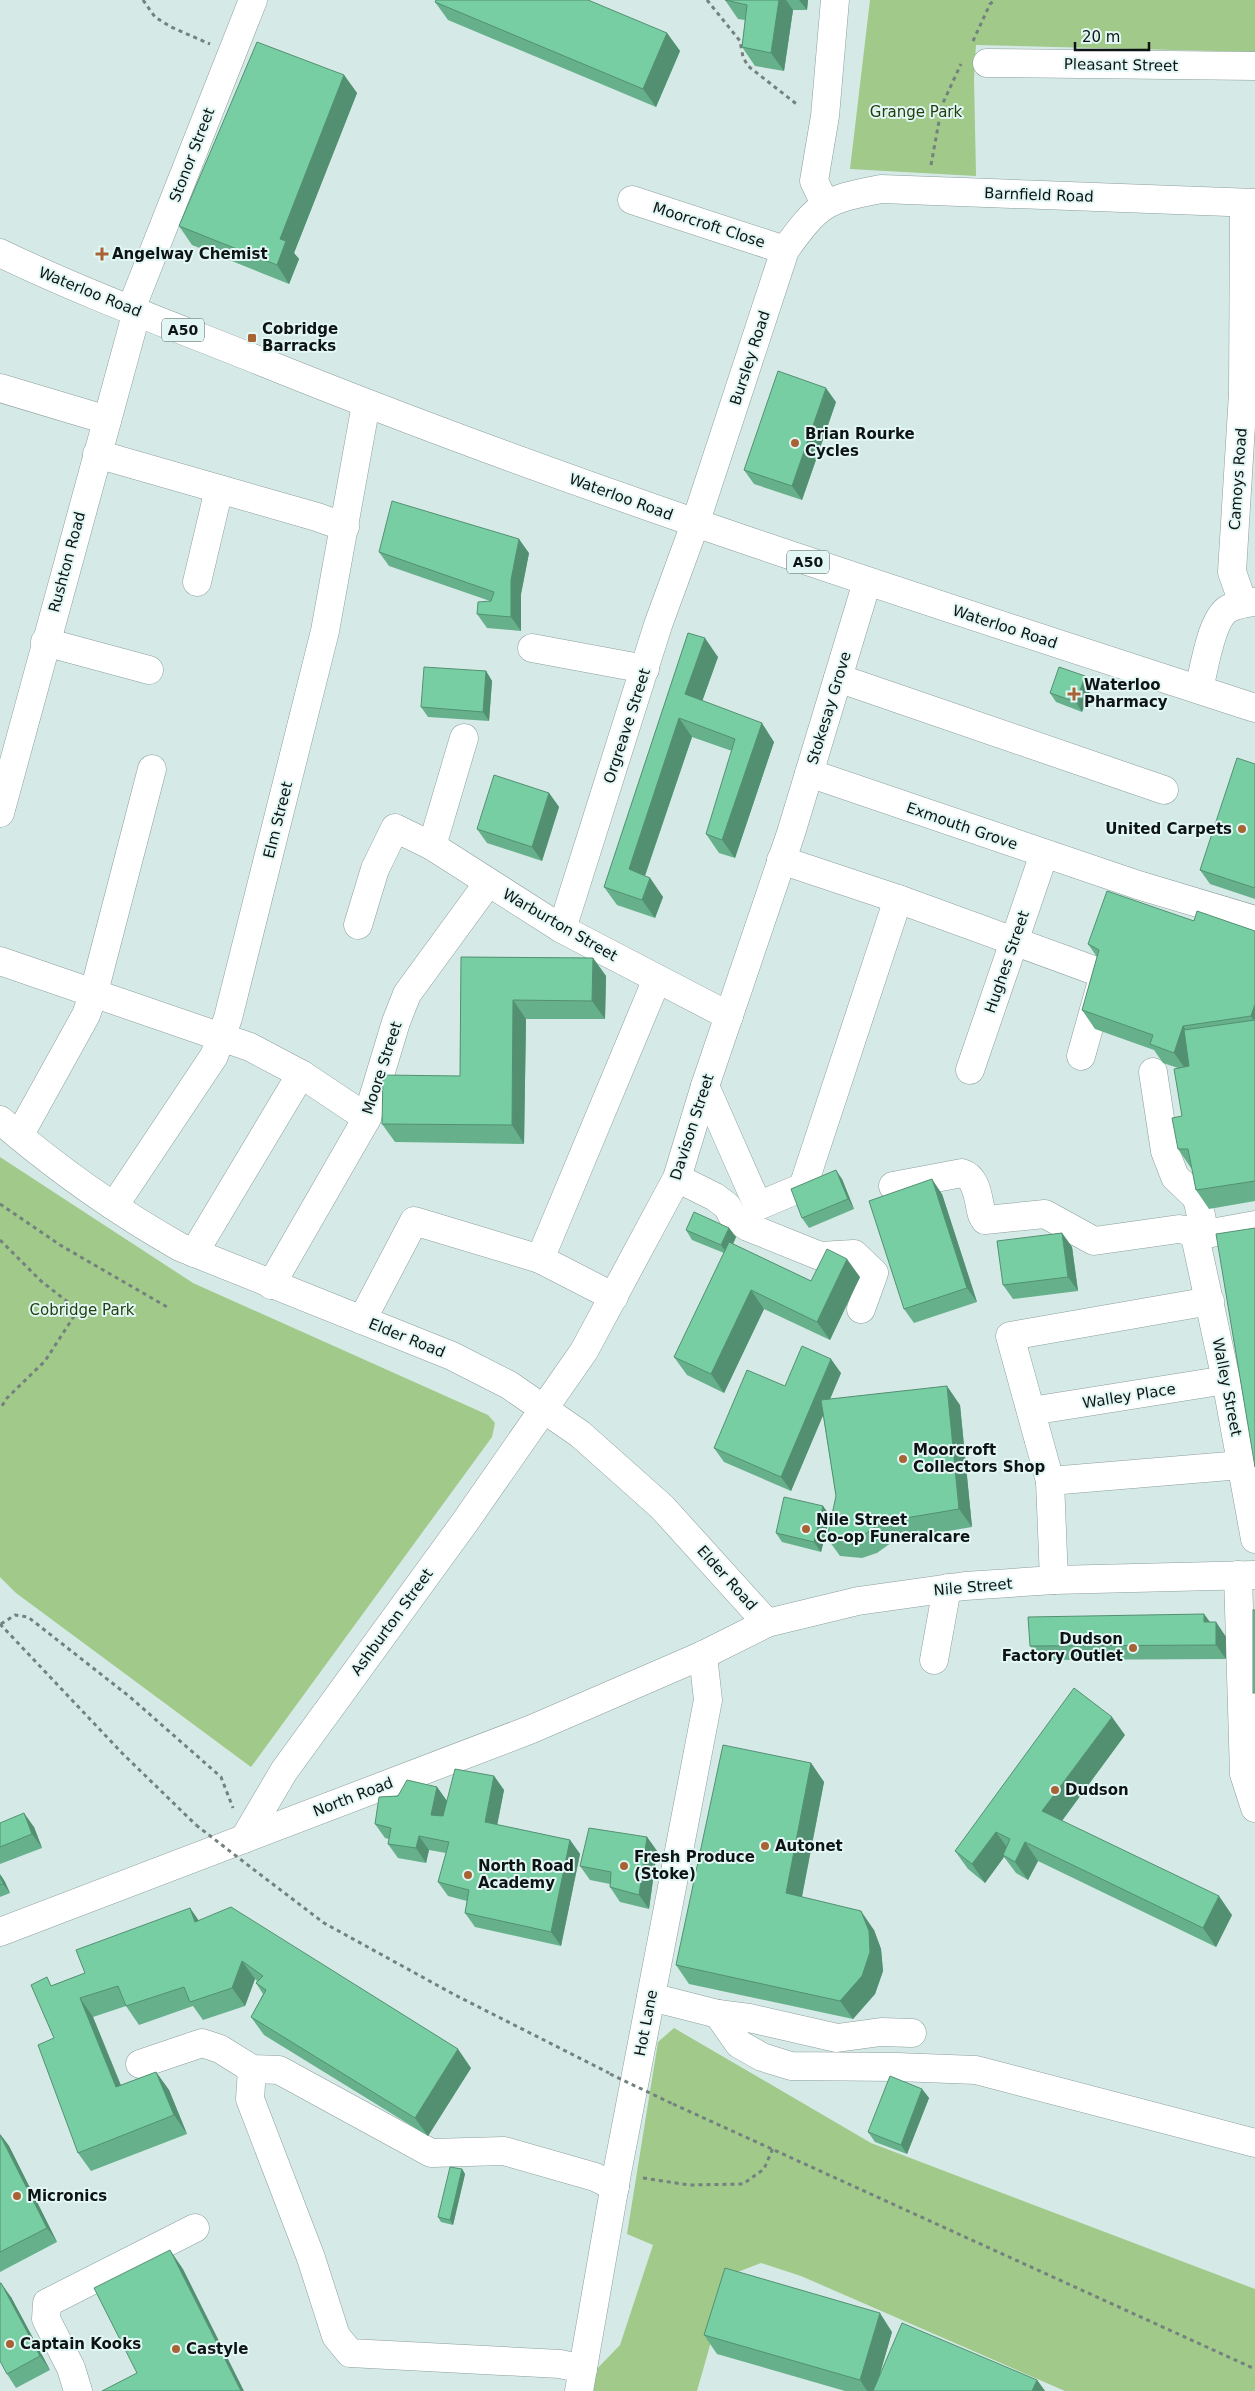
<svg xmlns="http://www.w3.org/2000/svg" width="1255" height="2391" viewBox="0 0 1255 2391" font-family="'DejaVu Sans',sans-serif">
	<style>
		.green { fill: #a1c989 }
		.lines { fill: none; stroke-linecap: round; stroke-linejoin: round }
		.minor-casing { stroke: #8b9e9c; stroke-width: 29 }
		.major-casing { stroke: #8b9e9c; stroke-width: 29 }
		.path { stroke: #73827f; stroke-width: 3; stroke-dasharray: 4 4; stroke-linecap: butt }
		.minor { stroke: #fff; stroke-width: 28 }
		.major { stroke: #fff; stroke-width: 28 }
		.path-bridge { stroke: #73827f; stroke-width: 3; stroke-dasharray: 4 4; stroke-linecap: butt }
		.wall { fill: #66b18c }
		.shaded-wall { fill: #539072 }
		.building { fill: #77cea3; stroke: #539072 }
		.poi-dot { fill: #a76333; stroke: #e2f7f4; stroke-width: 2 }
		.labels { text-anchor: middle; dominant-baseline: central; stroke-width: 4; stroke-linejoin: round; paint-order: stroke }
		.shield { fill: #e2f7f4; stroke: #4d5856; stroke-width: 1 }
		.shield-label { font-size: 14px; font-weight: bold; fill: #0d1413 }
		.street-label { font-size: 15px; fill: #0d1413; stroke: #e2f7f4 }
		.park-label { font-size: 15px; fill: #233e0e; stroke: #e2f7f4 }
		.poi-label { font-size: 15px; font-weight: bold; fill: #0d1413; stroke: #e2f7f4; text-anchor: start }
	</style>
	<rect width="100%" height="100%" fill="#d5eae7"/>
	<!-- green -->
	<g class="green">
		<polygon points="870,0 1255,0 1255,52 976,45 974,78 976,176 850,169"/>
		<polygon points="0,1157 193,1283 488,1415 495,1423 492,1437 251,1767 16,1593 0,1577"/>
		<polygon points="674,2028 871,2143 1255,2289 1255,2391 1065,2391 801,2276 761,2263 730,2275 697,2391 594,2391 592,2374 620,2345 653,2245 627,2234 658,2042"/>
	</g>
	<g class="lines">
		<!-- minor casing -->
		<g class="minor-casing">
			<g id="minor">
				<polyline points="987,63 1255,66"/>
				<polyline points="632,200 785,250"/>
				<polyline points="825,204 814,181 825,116 835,0"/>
				<polyline points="131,309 253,0"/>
				<polyline points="0,388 107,420"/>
				<polyline points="97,454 317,517 345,527"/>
				<polyline points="197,582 219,489"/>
				<polyline points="1243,603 1232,572 1243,393 1244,203"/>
				<polyline points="45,642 149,670"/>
				<polyline points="532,648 645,669"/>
				<polyline points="838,678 1164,790"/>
				<path d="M1199,689c5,-19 12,-70 29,-80 9,-5 18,-6 27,-7"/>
				<polyline points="809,773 1138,885 1255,920"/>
				<polyline points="0,813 137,311"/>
				<polyline points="432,846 464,738"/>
				<polyline points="781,860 898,899 1104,974 1081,1056"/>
				<polyline points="358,925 375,869 395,828 432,846 562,929 729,1016"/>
				<path d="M562,929l96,-304 37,-101 90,-274c34,-47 39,-50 96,-61l374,14"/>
				<polyline points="0,961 250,1047 301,1074 367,1118"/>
				<polyline points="970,1070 1044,854"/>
				<polyline points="1153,1072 1165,1151 1175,1177 1195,1196 1198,1202 1205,1234"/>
				<polyline points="705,1086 758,1206 803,1187 898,899"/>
				<path d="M0,1120c56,48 116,91 180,127l272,109 57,29 71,49 82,73 105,116"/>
				<polyline points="19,1136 86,1015 94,992 152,769"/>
				<polyline points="677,1178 715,1197 727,1206 733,1217 748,1227 820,1256 854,1254 874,1273 861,1309"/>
				<path d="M893,1186l69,-13c16,5 16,28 20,42l3,5 60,-6 49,27 85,-12 7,1 9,6"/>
				<polyline points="114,1206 214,1056 228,1018 325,631 366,404"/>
				<polyline points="1195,1236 1226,1380 1255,1539"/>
				<polyline points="1195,1236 1255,1225"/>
				<polyline points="194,1253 301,1074"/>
				<polyline points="540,1259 657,979"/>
				<polyline points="271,1285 367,1118 396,1022 407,994 488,883"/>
				<polyline points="362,1320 414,1221 540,1259 614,1297"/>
				<polyline points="1031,1411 1226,1380"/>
				<polyline points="1050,1481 1241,1465"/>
				<polyline points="1238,1575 1244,1774 1255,1808"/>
				<polyline points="1054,1580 1050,1481 1010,1336 1210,1301"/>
				<polyline points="934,1660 947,1588"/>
				<polyline points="244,1839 284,1771 465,1522 584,1351 677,1178 705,1086 791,833 867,582"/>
				<polyline points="651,1997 718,2014 749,2018 837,2038 881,2032 912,2033"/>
				<polyline points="718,2014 739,2044 762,2057 791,2066 897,2067 976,2070 1255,2143"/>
				<polyline points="140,2064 202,2043 220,2049 252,2069 279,2070 431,2153 504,2151 595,2177 615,2187"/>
				<polyline points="252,2069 250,2099 311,2258 336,2336 350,2353 560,2364 583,2369"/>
				<polyline points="78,2391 71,2368 46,2319 47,2303 195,2228"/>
				<polyline points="579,2391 617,2173 708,1700 703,1655"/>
			</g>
		</g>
		<!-- major casing -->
		<g class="major-casing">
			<g id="major">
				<path d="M0,253c85,41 173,73 260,108 326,132 661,238 995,347"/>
				<polyline points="0,1932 532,1729 703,1655 767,1623 858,1601 965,1586 1054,1580 1255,1575"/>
			</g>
		</g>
		<!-- path -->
		<g class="path">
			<polyline points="143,0 155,17 171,27 210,44"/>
			<polyline points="707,0 740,41 743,57 748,66 799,106"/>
			<polyline points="973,41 990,4 995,0"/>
			<polyline points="931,165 942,105 961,64"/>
			<polyline points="0,1204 60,1245 169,1308"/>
			<polyline points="0,1240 41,1281 78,1310 45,1361 7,1398 0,1409"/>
			<polyline points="0,1624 122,1753 196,1825"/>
			<polyline points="1,1624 15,1615 28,1617 130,1697 221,1777 233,1808"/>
			<polyline points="253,1869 324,1923 455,1995 609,2073"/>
			<polyline points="673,2104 1255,2369"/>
			<polyline points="643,2178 689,2185 743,2184 764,2169 773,2148"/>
		</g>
		<!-- minor -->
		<use href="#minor" class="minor"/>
		<!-- major -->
		<use href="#major" class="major"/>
		<!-- path-bridge -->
		<g class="path-bridge">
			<polyline points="196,1825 253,1869"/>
			<polyline points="610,2074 673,2104"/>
		</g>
	</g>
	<!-- wall -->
	<g class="wall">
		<polygon points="725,0 808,0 807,10 793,10 784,71 755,66 742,47 745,20 738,19"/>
		<polygon points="435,2 667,33 680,51 656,107 448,20"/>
		<polygon points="344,75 357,93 294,253 299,259 289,284 192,245 179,226"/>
		<polygon points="836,402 802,500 754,484 744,470"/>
		<polygon points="379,552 529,553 521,594 521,631 487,628 477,614 490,601 389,566"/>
		<polygon points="688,633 718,657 702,701 774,742 735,858 719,853 706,834 732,751 692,737 645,876 650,878 663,897 655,918 617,905 604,887"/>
		<polygon points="486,671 492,681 489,721 428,717 421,707"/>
		<polygon points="1092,686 1082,712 1056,702 1050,693"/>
		<polygon points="1255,764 1255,899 1210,884 1200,870"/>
		<polygon points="549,793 559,807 542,861 487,843 477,829"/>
		<polygon points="1194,921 1255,931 1255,1201 1209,1209 1196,1190 1192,1168 1191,1168 1178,1149 1182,1116 1178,1068 1163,1063 1154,1050 1095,1029 1082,1010 1097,957 1088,944"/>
		<polygon points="461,957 593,958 606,976 605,1019 526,1019 524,1144 395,1142 382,1124 460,1076"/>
		<polygon points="842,1179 854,1209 809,1228 802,1218"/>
		<polygon points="942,1194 977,1302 914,1323 904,1309"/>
		<polygon points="729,1228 736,1237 733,1244 811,1281 860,1277 830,1340 764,1309 724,1393 687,1375 674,1357 724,1253 692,1240 686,1230"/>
		<polygon points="1062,1233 1072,1247 1078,1291 1013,1299 1003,1285"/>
		<polygon points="841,1373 830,1399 960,1405 972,1527 895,1540 877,1553 862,1558 840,1556 827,1538 836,1496 823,1415 791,1491 724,1462 714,1448 785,1386"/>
		<polygon points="823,1506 830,1516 821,1552 782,1542 776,1533"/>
		<polygon points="1204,1614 1210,1622 1216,1622 1226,1637 1226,1659 1040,1660 1030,1646"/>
		<polygon points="1125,1735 1062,1821 1232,1915 1216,1947 1038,1861 1028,1880 1016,1873 1004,1857 985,1883 968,1869 955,1851"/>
		<polygon points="811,1763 824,1782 802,1897 874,1930 881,1949 883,1971 875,1994 853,2019 689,1984 676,1965"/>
		<polygon points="494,1776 504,1790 497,1825 570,1840 580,1854 561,1946 475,1927 465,1913 467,1901 448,1896 438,1882 446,1853 429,1850 426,1863 398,1858 388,1844 389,1839 385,1838 375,1824 398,1796 437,1787 447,1801"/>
		<polygon points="0,1823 34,1827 42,1848 0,1864"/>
		<polygon points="647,1837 657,1851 649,1909 620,1902 610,1887 610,1884 590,1880 580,1866"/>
		<polygon points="0,1874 5,1882 10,1893 0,1897"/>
		<polygon points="190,1908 199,1921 471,2068 428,2136 264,2035 251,2017 263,1994 256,1983 257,1981 255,1979 245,2006 203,2020 193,2006 139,2025 126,2006 93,2017 121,2085 156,2072 169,2090 187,2134 91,2171 78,2153 54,2038 53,1985 85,1973"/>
		<polygon points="922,2089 929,2098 907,2154 875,2142 868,2132"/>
		<polygon points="0,2134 9,2146 57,2242 0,2272"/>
		<polygon points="462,2169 465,2174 453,2225 441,2222 438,2217"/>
		<polygon points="11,2297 50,2370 16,2388 7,2374"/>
		<polygon points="892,2332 879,2377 1037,2380 1045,2391 845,2391 717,2354 704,2335"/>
	</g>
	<!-- shaded-wall -->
	<g class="shaded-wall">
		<polygon points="779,0 786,0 793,10 784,71 771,53"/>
		<polygon points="799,0 808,0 807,10"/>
		<polygon points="667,33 680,51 656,107 643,89"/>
		<polygon points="344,75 357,93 294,253 299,259 289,284 277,265 280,239"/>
		<polygon points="826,388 836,402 802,500 792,486"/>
		<polygon points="519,539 529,553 521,594 521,631 511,617 511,580"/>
		<polygon points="705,638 718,657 698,713 685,694"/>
		<polygon points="486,671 492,681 489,721 483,712"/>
		<polygon points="1085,676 1092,686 1082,712 1076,702"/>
		<polygon points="679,718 692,737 641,887 629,869"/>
		<polygon points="762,723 774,742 735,858 722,840"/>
		<polygon points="549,793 559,807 542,861 532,847"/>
		<polygon points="650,878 663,897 655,918 642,900"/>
		<polygon points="593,958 606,976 605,1019 592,1001"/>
		<polygon points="513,1000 526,1019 524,1144 512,1125"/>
		<polygon points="1255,1004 1255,1022 1251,1016"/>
		<polygon points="1183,1026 1196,1044 1187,1071 1174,1053"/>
		<polygon points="836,1170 842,1179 854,1209 848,1199"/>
		<polygon points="932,1179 942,1194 977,1302 967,1288"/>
		<polygon points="729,1228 736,1237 728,1255 721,1245"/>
		<polygon points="1062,1233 1072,1247 1078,1291 1068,1277"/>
		<polygon points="847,1259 860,1277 830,1340 817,1322"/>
		<polygon points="751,1290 764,1309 724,1393 711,1374"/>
		<polygon points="831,1359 841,1373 791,1491 781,1477"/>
		<polygon points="947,1386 960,1405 972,1527 959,1509"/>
		<polygon points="823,1506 830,1516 821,1552 814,1542"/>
		<polygon points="1204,1614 1214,1628 1204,1622"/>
		<polygon points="1216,1622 1226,1637 1226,1659 1216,1645"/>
		<polygon points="1112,1717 1125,1735 1055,1830 1042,1811"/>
		<polygon points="811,1763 824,1782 799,1911 786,1893"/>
		<polygon points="494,1776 504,1790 495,1836 485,1822"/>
		<polygon points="437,1787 447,1801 441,1829 431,1815"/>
		<polygon points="24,1813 34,1827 42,1848 32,1834"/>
		<polygon points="996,1832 1009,1850 1003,1855 1004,1857 985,1883 972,1864"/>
		<polygon points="419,1836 429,1850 426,1863 416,1848"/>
		<polygon points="647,1837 657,1851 649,1909 639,1895"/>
		<polygon points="570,1840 580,1854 561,1946 551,1932"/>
		<polygon points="1025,1842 1038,1861 1028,1880 1015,1862"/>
		<polygon points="0,1874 5,1882 10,1893 3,1884"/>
		<polygon points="1219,1896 1232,1915 1216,1947 1203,1928"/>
		<polygon points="190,1908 203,1927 195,1922"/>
		<polygon points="861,1911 874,1930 881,1949 883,1971 875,1994 853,2019 840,2001"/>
		<polygon points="242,1961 255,1979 245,2006 232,1988"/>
		<polygon points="80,1998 93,2017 129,2106 116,2087"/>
		<polygon points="458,2049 471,2068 428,2136 415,2118"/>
		<polygon points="156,2072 169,2090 187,2134 174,2115"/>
		<polygon points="922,2089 929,2098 907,2154 901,2145"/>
		<polygon points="0,2134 9,2146 57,2242 47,2228"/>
		<polygon points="462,2169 465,2174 453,2225 450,2220"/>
		<polygon points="170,2250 183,2269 244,2391 241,2391"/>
		<polygon points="1,2283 11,2297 50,2370 40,2356"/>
		<polygon points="880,2313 892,2332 875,2391 867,2391 860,2380"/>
		<polygon points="1037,2380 1045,2391 1032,2391"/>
	</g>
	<!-- building -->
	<g class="building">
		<polygon points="436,0 588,0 667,33 643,89 435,2"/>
		<polygon points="725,0 779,0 771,53 742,47 747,5"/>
		<polygon points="257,42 344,75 280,239 286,241 277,265 179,226"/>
		<polygon points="778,371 826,388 792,486 744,470"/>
		<polygon points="392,501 519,539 511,580 511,617 477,614 478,602 491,601 494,592 379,552"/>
		<polygon points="688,633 705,638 685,694 762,723 722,840 706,834 735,739 679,718 629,869 650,878 642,900 604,887"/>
		<polygon points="424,667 486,671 483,712 421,707"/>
		<polygon points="1059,667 1085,676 1076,702 1050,693"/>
		<polygon points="1237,758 1255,764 1255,888 1200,870"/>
		<polygon points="494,775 549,793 532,847 477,829"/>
		<polygon points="1107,891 1194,921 1197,911 1255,931 1255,1004 1251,1016 1183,1026 1174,1053 1150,1044 1153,1035 1082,1010 1099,950 1088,944"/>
		<polygon points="461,957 593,958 592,1001 513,1000 512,1125 382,1124 383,1075 460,1076"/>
		<polygon points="1255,1020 1255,1181 1196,1190 1188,1149 1178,1149 1172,1118 1182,1116 1174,1069 1189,1066 1184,1030"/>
		<polygon points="836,1170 848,1199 802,1218 791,1189"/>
		<polygon points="932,1179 967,1288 904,1309 869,1201"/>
		<polygon points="694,1212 729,1228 721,1245 686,1230"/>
		<polygon points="1255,1228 1255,1467 1216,1234"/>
		<polygon points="1062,1233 1068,1277 1003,1285 997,1241"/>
		<polygon points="729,1242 811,1281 827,1249 847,1259 817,1322 751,1290 711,1374 674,1357"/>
		<polygon points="802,1346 831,1359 781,1477 714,1448 747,1370 785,1386"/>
		<polygon points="947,1386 959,1509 882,1522 865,1534 849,1539 827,1538 836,1496 821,1400"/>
		<polygon points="784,1497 823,1506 814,1542 776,1533"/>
		<rect x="1253" y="1610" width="2" height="83"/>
		<polygon points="1204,1614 1204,1622 1216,1622 1216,1645 1030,1646 1028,1617"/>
		<polygon points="1074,1688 1112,1717 1042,1811 1219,1896 1203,1928 1025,1842 1015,1862 1003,1855 1010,1839 996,1832 972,1864 955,1851"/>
		<polygon points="723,1745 811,1763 786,1893 861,1911 869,1931 870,1952 862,1976 840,2001 676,1965"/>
		<polygon points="455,1769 494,1776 485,1822 570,1840 551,1932 465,1913 469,1890 438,1882 449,1842 419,1836 416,1848 388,1844 391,1828 375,1824 379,1797 398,1796 407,1780 437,1787 431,1815 443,1816"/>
		<polygon points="24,1813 32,1834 0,1847 0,1823"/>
		<polygon points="589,1828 647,1837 639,1895 610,1887 611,1872 580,1866"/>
		<polygon points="0,1876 3,1884 0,1885"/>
		<polygon points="231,1907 458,2049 415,2118 251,2017 266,1990 256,1983 263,1976 242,1961 232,1988 190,2002 184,1987 126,2006 118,1986 80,1998 116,2087 156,2072 174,2115 78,2153 38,2045 54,2038 31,1985 47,1977 51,1986 85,1973 76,1950 190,1908 195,1922"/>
		<polygon points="890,2076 922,2089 901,2145 868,2132"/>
		<polygon points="0,2135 47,2228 0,2252"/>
		<polygon points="450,2167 462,2169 450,2220 438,2217"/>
		<polygon points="170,2250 241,2391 102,2391 137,2373 94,2288"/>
		<polygon points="725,2268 880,2313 860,2380 704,2335"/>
		<polygon points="0,2283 1,2283 40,2356 7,2374 0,2361"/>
		<polygon points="902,2323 1037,2380 1032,2391 873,2391"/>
	</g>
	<!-- markers -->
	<g class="poi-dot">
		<path d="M99.5 246.5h5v5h5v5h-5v5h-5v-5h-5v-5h5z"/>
		<rect x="247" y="333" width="10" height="10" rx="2.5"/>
		<circle cx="795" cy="443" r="5"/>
		<path d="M1071.5 686.5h5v5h5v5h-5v5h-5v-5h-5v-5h5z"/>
		<circle cx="1242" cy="829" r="5"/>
		<circle cx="903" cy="1459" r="5"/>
		<circle cx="806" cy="1529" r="5"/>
		<circle cx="1133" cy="1648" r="5"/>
		<circle cx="1055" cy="1790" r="5"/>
		<circle cx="765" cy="1846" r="5"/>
		<circle cx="624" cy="1866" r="5"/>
		<circle cx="468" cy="1875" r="5"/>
		<circle cx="17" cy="2196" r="5"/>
		<circle cx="10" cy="2344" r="5"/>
		<circle cx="176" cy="2349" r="5"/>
	</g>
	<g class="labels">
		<!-- shield labels -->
		<g class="shield">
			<rect x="162" y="318.5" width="42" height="23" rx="4"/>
			<rect x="787" y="550.5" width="42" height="23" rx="4"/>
		</g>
		<g class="shield-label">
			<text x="183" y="330">A50</text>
			<text x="808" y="562">A50</text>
		</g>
		<!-- street labels -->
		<g class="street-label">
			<text transform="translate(1121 65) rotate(1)">Pleasant Street</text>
			<text transform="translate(192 155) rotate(-69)">Stonor Street</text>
			<text transform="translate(1039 195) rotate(2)">Barnfield Road</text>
			<text transform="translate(709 225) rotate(18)">Moorcroft Close</text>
			<text transform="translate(90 292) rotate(22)">Waterloo Road</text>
			<text transform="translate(750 358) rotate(-72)">Bursley Road</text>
			<text transform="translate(1238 479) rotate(-86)">Camoys Road</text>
			<text transform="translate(621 497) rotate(20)">Waterloo Road</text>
			<text transform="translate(67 562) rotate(-75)">Rushton Road</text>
			<text transform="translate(1005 627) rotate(18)">Waterloo Road</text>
			<text transform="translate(829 708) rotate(-73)">Stokesay Grove</text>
			<text transform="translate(627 726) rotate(-72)">Orgreave Street</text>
			<text transform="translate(278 820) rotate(-76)">Elm Street</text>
			<text transform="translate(962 826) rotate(19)">Exmouth Grove</text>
			<text transform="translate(560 925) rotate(30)">Warburton Street</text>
			<text transform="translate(1007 962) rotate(-71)">Hughes Street</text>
			<text transform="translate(382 1068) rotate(-72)">Moore Street</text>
			<text transform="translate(692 1127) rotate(-72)">Davison Street</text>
			<text transform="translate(407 1338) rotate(22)">Elder Road</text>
			<text transform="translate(1227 1387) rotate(79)">Walley Street</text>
			<text transform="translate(1129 1396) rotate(-9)">Walley Place</text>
			<text transform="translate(727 1578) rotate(48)">Elder Road</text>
			<text transform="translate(973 1587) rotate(-5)">Nile Street</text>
			<text transform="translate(392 1622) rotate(-54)">Ashburton Street</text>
			<text transform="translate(353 1797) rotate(-21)">North Road</text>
			<text transform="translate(646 2023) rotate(-79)">Hot Lane</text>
		</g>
		<!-- park labels -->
		<g class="park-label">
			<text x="916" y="112">Grange Park</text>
			<text x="82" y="1310">Cobridge Park</text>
		</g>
		<!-- poi labels -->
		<g class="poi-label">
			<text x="112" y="254">Angelway Chemist</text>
			<text x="262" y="329">Cobridge<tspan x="262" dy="17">Barracks</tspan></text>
			<text x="805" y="434">Brian Rourke<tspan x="805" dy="17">Cycles</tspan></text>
			<text x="1084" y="685">Waterloo<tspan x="1084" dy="17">Pharmacy</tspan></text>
			<text x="1232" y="829" text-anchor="end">United Carpets</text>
			<text x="913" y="1450">Moorcroft<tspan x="913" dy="17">Collectors Shop</tspan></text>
			<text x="816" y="1520">Nile Street<tspan x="816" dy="17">Co-op Funeralcare</tspan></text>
			<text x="1123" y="1639" text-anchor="end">Dudson<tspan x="1123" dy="17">Factory Outlet</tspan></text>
			<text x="1065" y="1790">Dudson</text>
			<text x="775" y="1846">Autonet</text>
			<text x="634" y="1857">Fresh Produce<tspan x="634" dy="17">(Stoke)</tspan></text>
			<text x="478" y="1866">North Road<tspan x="478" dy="17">Academy</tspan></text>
			<text x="27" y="2196">Micronics</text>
			<text x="20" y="2344">Captain Kooks</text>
			<text x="186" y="2349">Castyle</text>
		</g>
	</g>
	<!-- scale -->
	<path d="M1075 42v8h74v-8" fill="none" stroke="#0d1413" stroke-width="2.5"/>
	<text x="1082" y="42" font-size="15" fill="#0d1413" stroke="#e2f7f4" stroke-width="4" paint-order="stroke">20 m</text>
</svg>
